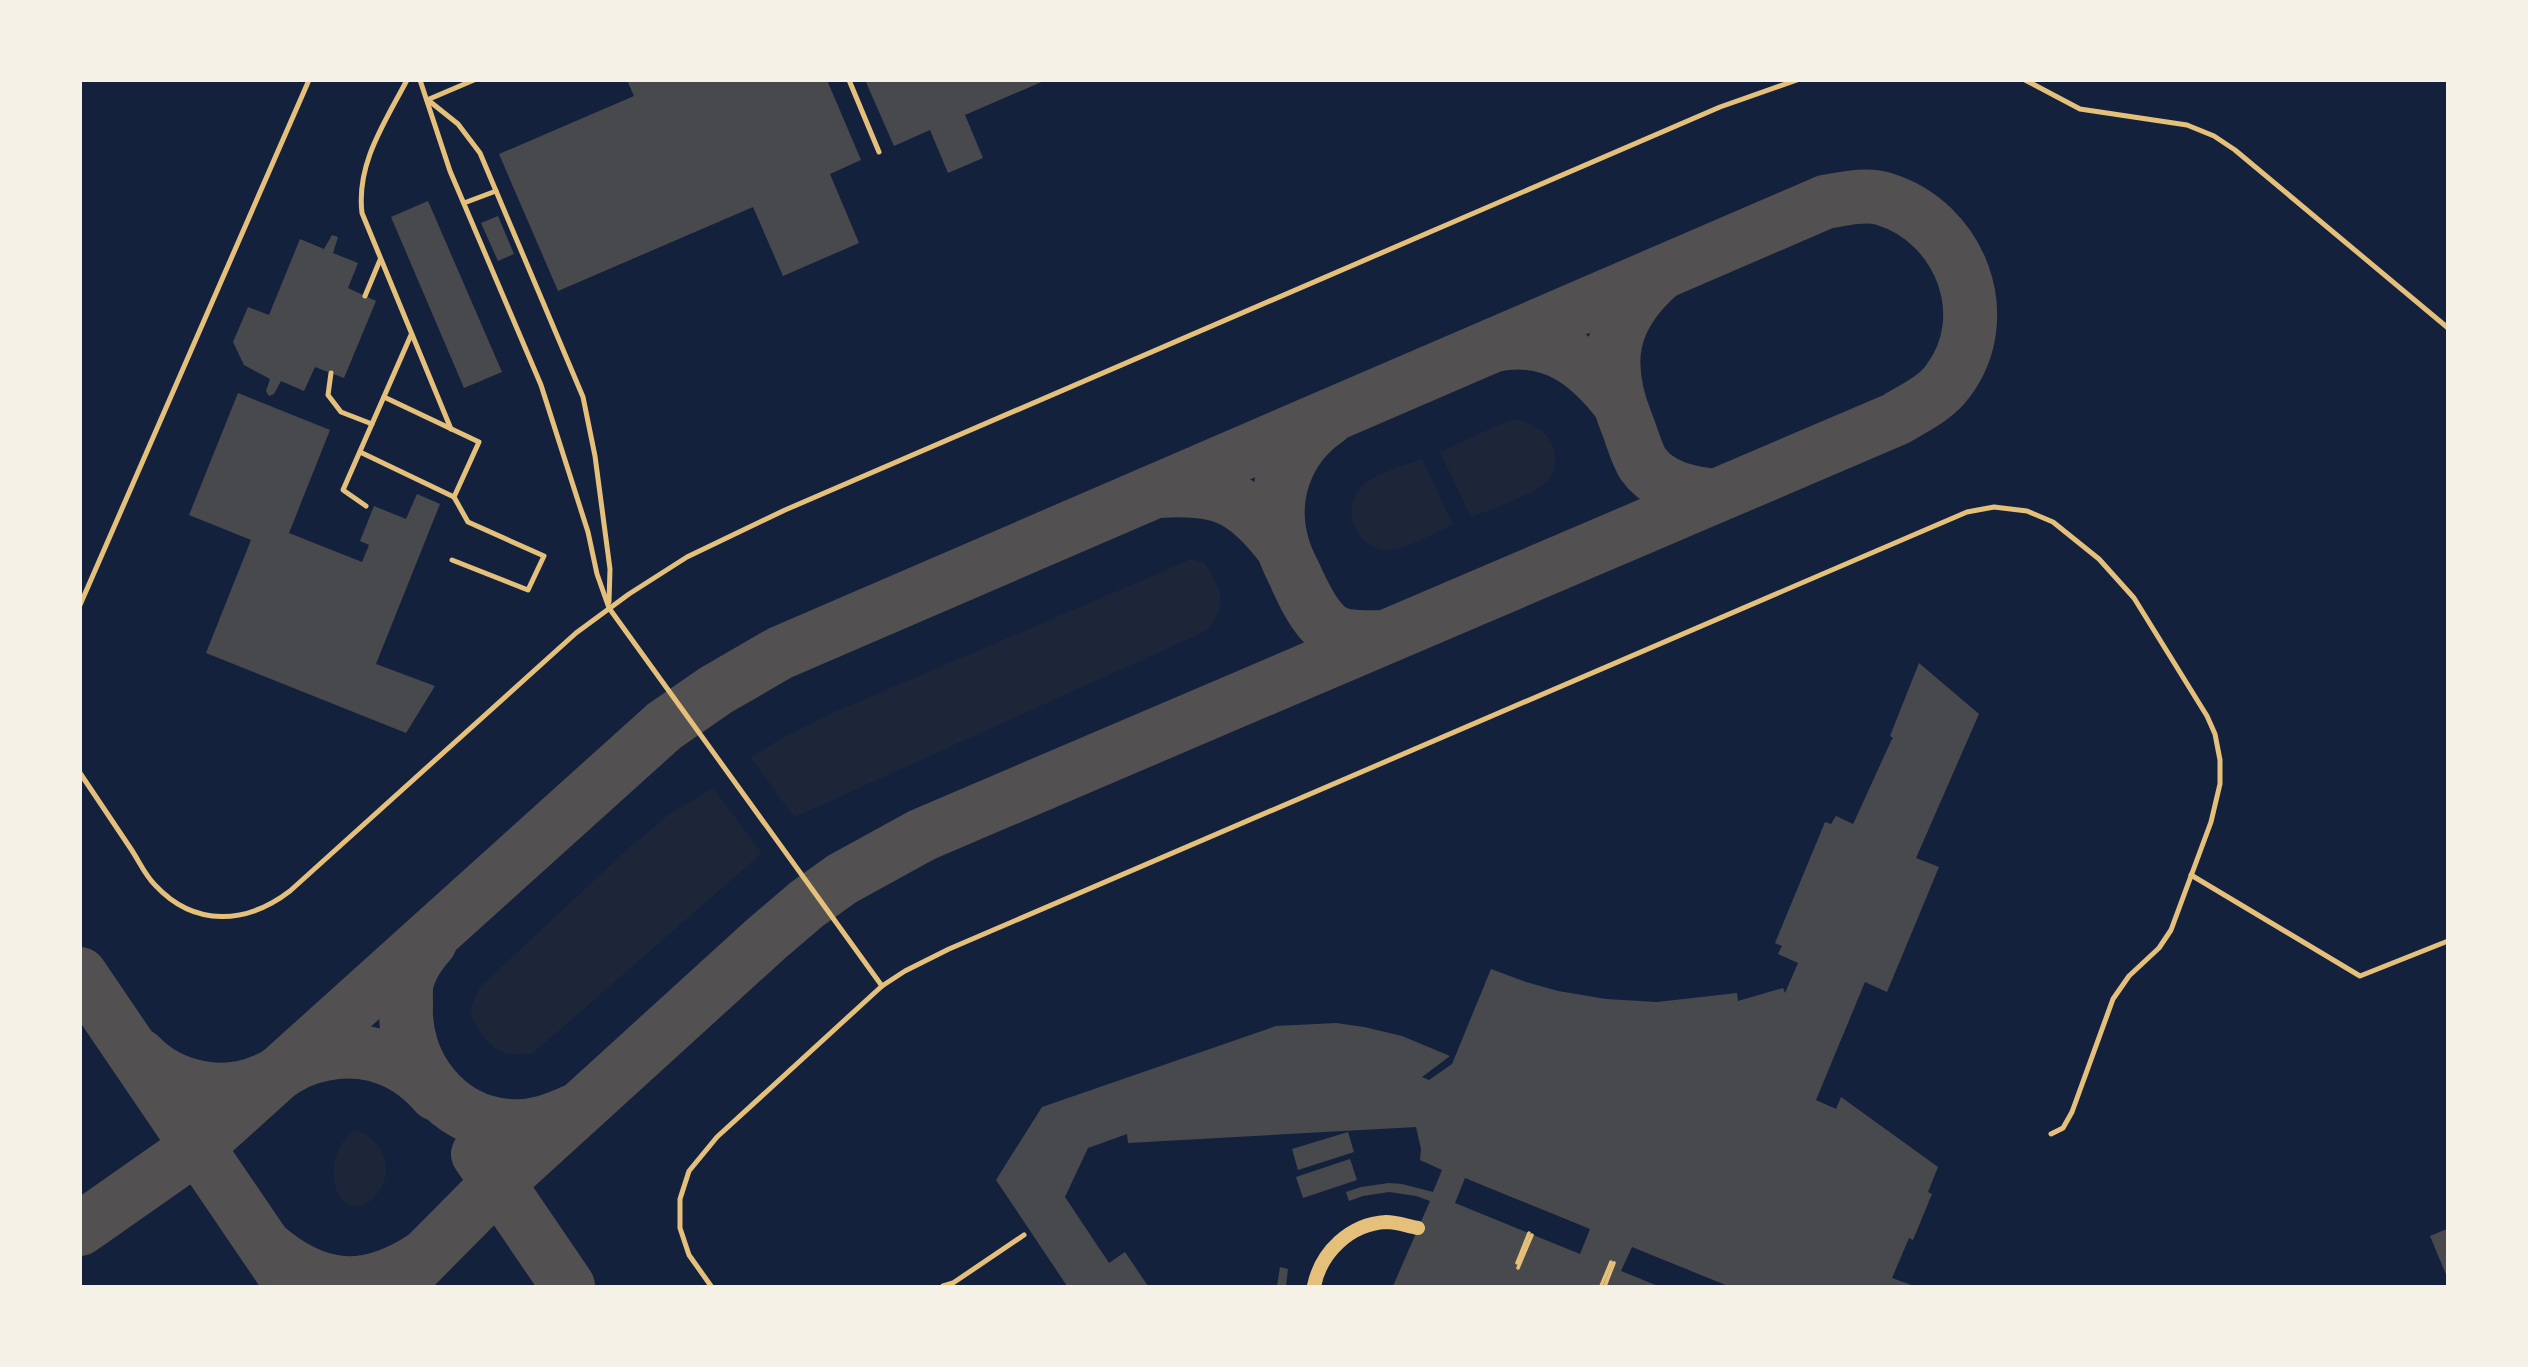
<svg xmlns="http://www.w3.org/2000/svg" width="2528" height="1367" viewBox="0 0 2528 1367" font-family="Manrope,sans-serif">
	<style>
		.green { fill: #1d2539 }
		.lines { fill: none; stroke-linecap: round; stroke-linejoin: round }
		.taxiway { stroke: #525050; stroke-width: 54 }
		.building { fill: #48494c; fill-rule: evenodd }
		.path { stroke: #e5c07b; stroke-width: 3.5 }
		.service { stroke: #e5c07b; stroke-width: 5 }
		.secondary { stroke: #e5c07b; stroke-width: 14 }
	</style>
	<rect width="100%" height="100%" fill="#14213d"/>
	<!-- green -->
	<g class="green">
		<path d="M1519,419c16,7 30,12 35,30 2,10 1,22 -5,31 -10,13 -61,30 -78,37l-31,-65 65,-30z"/>
		<path d="M1422,459l31,66c-18,7 -48,26 -66,25 -34,-2 -49,-48 -20,-68 13,-10 39,-17 55,-23z"/>
		<path d="M1192,559l13,4c16,28 25,41 1,68l-400,181 -12,5 -43,-59 26,-17 58,-29z"/>
		<path d="M713,788l49,65 -230,201c-10,0 -23,2 -32,-3 -12,-6 -28,-26 -29,-39 0,-9 6,-18 10,-26l150,-140 37,-31z"/>
		<path d="M354,1130c12,3 18,7 25,17 29,44 -40,91 -45,30 -2,-18 6,-35 20,-47z"/>
	</g>
	<g class="lines">
		<!-- taxiway -->
		<g class="taxiway">
			<path d="M1661,273c-51,44 -59,89 -34,151 5,12 9,29 16,40 16,23 46,29 72,32"/>
			<path d="M1494,345c56,-11 93,16 125,58"/>
			<path d="M1328,419c-42,28 -60,79 -45,128 3,12 10,23 15,35 7,15 16,34 29,45 16,13 39,10 58,10"/>
			<path d="M1159,491c62,-4 86,7 124,57"/>
			<path d="M430,942c-9,10 -18,23 -22,36 -3,8 -2,18 -2,27 -3,59 40,117 103,121 24,2 45,-6 67,-16"/>
			<polyline points="80,974 292,1286"/>
			<path d="M139,1055c31,33 83,44 124,26 13,-5 24,-14 38,-20 50,-20 100,-8 135,33"/>
			<polyline points="478,1154 568,1286"/>
			<path d="M80,1229l117,-82 467,-421 52,-36 64,-37 1045,-451c18,-3 41,-9 59,-3 76,23 113,117 64,182 -12,17 -34,27 -52,38l-974,416 -80,44 -35,25 -41,35 -268,244 -102,103"/>
			<path d="M265,1246c53,46 101,49 159,11"/>
		</g>
	</g>
	<!-- building -->
	<g class="building">
		<polygon points="627,80 827,80 861,160 830,174 859,243 783,276 753,207 558,291 499,154 634,96"/>
		<polygon points="865,80 1046,80 965,115 983,158 948,173 930,130 894,146"/>
		<polygon points="428,201 502,372 464,388 391,217"/>
		<polygon points="498,216 514,254 498,261 481,223"/>
		<polygon points="332,235 338,237 333,253 358,263 348,288 376,301 344,378 315,367 304,391 281,381 274,394 269,396 266,391 270,379 244,365 233,342 248,307 269,315 300,239 324,249"/>
		<polygon points="238,393 330,430 289,533 362,562 369,545 360,541 374,506 406,519 417,494 440,504 376,664 435,686 406,733 206,653 251,540 189,515"/>
		<path d="M1919,663l60,51 -63,144 23,9 -52,125 -22,-10 -49,118 20,9 5,-12 97,70 -10,25 4,2 -19,46 -4,-2 -17,40 22,8h-186l-96,-39 -11,24 37,15h-265l37,-85 -14,-5 -27,-4 -26,4 -14,5 -3,-9 15,-5 28,-4 13,1 31,8 9,-22 -22,-10 1,-11 -5,-22 -288,16 -1,-9 -39,14 -23,49 44,66 16,-11 23,34h-81l-71,-106 46,-73 234,-81 60,-3 28,4 38,9 48,20 -28,21 7,3 23,-16 39,-95 35,13 32,9 48,8 51,3 80,-9 1,8 45,-13 2,5 13,-30 -20,-9 4,-8 -7,-3 50,-121 6,2 5,-8 17,8 2,-4 36,-79 2,-3 -3,-2zM1465,1178l125,51 -10,25 -125,-51z"/>
		<polygon points="1348,1132 1354,1152 1298,1170 1292,1149"/>
		<polygon points="1350,1159 1357,1180 1303,1198 1296,1177"/>
		<polygon points="2447,1229 2447,1277 2430,1236"/>
		<polygon points="1280,1267 1288,1269 1286,1286 1277,1286"/>
	</g>
	<g class="lines">
		<!-- path -->
		<g class="path">
			<polyline points="1517,1263 1529,1233"/>
			<polyline points="1518,1268 1532,1235"/>
			<polyline points="1601,1286 1611,1262"/>
			<polyline points="1605,1286 1614,1263"/>
		</g>
		<!-- service -->
		<g class="service">
			<path d="M407,80c-22,42 -51,84 -45,133l89,216"/>
			<polyline points="420,80 450,171 541,385 588,532 597,574 609,608 882,986"/>
			<polyline points="849,80 879,152"/>
			<polyline points="2025,80 2080,109 2187,125 2214,136 2235,150 2448,328"/>
			<polyline points="427,100 474,80"/>
			<polyline points="428,100 458,124 480,153 583,397 595,456 610,569 609,602"/>
			<polyline points="464,203 496,191"/>
			<polyline points="365,296 380,260"/>
			<polyline points="331,373 328,395 341,412 372,424"/>
			<polyline points="384,397 479,442 454,497"/>
			<polyline points="360,452 454,497 468,522 544,556 528,590 452,560"/>
			<polyline points="366,506 343,490 411,335"/>
			<polyline points="80,605 309,80"/>
			<path d="M80,773c17,25 34,51 51,76 8,12 14,26 24,36 40,43 92,39 135,6l286,-258 53,-39 58,-37 98,-47 935,-403 77,-27"/>
			<polyline points="2191,875 2360,976 2448,941"/>
			<polyline points="711,1286 689,1255 680,1228 680,1199 689,1171 717,1137 882,986 905,971 949,949 1967,512 1994,507 2027,511 2053,522 2099,559 2134,598 2207,716 2215,734 2220,760 2220,784 2211,822 2171,930 2159,948 2129,976 2113,999 2072,1112 2063,1128 2051,1134"/>
			<polyline points="943,1286 953,1283 1024,1235"/>
		</g>
		<!-- secondary -->
		<path class="secondary" d="M1314,1286c7,-34 36,-62 72,-64 11,0 21,4 32,6"/>
	</g>
	<!-- border -->
	<rect width="2528" height="1367" fill="none" stroke="#f6f1e7" stroke-width="164"/>
</svg>
